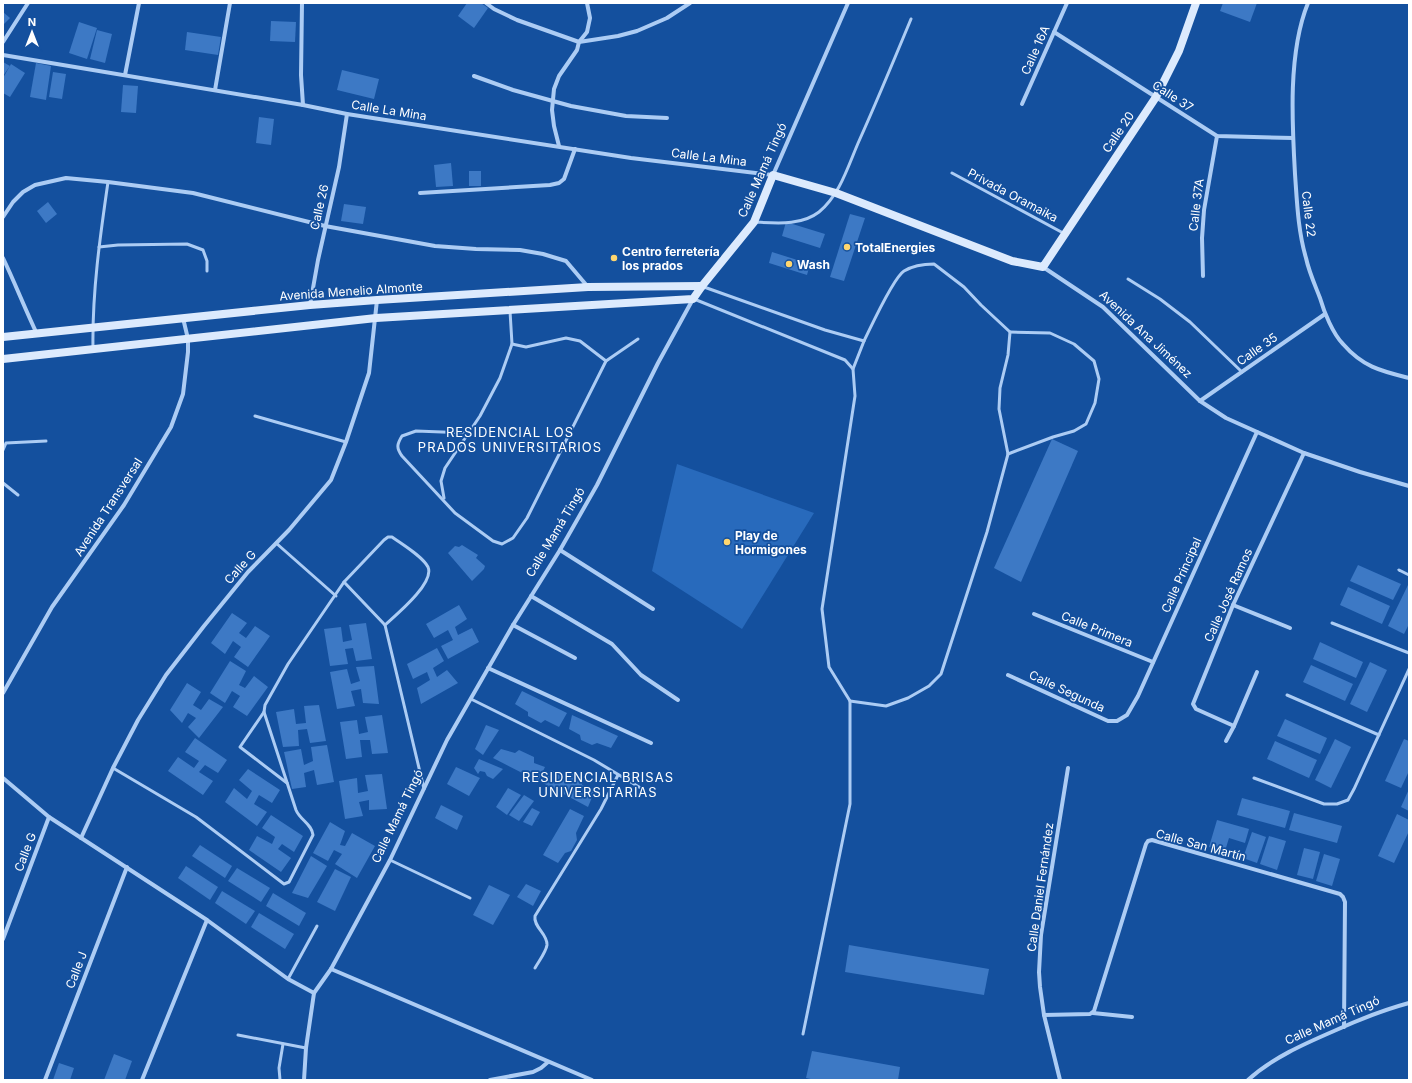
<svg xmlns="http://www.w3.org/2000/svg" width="1412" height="1083" viewBox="0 0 1412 1083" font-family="Inter,sans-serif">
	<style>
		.green { fill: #286abc }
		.building { fill: #3d79c5 }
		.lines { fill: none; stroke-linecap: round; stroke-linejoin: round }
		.lane { stroke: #acccf4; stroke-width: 3 }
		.street { stroke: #acccf4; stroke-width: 4 }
		.secondary { stroke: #dceafd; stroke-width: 8 }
		.poi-dot { fill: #ffd66f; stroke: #14509e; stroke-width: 1.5 }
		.labels { text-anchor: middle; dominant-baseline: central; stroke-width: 3.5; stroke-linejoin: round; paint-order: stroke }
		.street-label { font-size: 12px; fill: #fff; stroke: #14509e }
		.poi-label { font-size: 12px; font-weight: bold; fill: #fff; stroke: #14509e; text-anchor: start }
		.neighbourhood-label { font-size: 13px; letter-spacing: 1px; fill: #fff; stroke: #14509e }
	</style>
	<rect width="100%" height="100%" fill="#14509e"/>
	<!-- green -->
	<polygon class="green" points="677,464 814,513 742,629 652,571"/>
	<!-- building -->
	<g class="building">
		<polygon points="467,3 481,3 488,8 474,28 458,16"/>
		<polygon points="1223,3 1257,3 1250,22 1220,11"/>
		<polygon points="3,12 10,18 3,25"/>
		<polygon points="271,21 296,22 295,42 270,41"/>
		<polygon points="79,22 97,28 87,59 69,53"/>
		<polygon points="97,30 112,34 105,63 90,59"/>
		<polygon points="187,32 221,37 218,55 185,50"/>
		<polygon points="3,62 10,66 3,76"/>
		<polygon points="36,63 51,66 46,100 30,97"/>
		<polygon points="11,64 25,73 10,97 3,93 3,78"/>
		<polygon points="342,70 379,79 374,99 337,90"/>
		<polygon points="53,72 66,74 62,99 49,97"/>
		<polygon points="123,85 138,86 136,113 121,112"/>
		<polygon points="259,117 274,119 271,145 256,143"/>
		<polygon points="451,163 453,186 436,187 434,165"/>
		<rect x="469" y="171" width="12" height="15"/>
		<polygon points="48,202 57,214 46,223 37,211"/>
		<polygon points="344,204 366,207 363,224 341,221"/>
		<polygon points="850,214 865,218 844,281 830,277"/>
		<polygon points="786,222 825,234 820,248 782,236"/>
		<polygon points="772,252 810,264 807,275 769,263"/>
		<polygon points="1052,439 1078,451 1021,582 994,568"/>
		<polygon points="462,545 478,555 476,558 485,566 484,569 472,581 448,553 455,546 459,547"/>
		<polygon points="1358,565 1401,584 1393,600 1350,581"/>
		<polygon points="1408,585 1409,585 1409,624 1404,634 1388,626"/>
		<polygon points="1348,587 1390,606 1382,624 1340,605"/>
		<polygon points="459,605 467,619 455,627 458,635 472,628 479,642 448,659 441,646 453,640 448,630 434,638 426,624"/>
		<polygon points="232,613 247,623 239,633 246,638 255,626 270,636 248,667 234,657 241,647 233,641 225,654 211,643"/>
		<polygon points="366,623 372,659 356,661 353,648 345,649 348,664 330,666 324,629 341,627 343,642 352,640 349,625"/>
		<polygon points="1320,642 1363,662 1356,678 1313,659"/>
		<polygon points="437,648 444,661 433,668 437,677 447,670 458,683 421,704 417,688 430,680 427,672 413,679 407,664"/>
		<polygon points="230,661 246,671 239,685 245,688 254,676 268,687 247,716 233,707 240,696 232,691 225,703 210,693"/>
		<polygon points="1370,662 1387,670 1367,712 1350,704"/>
		<polygon points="1311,665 1353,684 1345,701 1303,682"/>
		<polygon points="374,666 379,704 363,703 361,689 351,691 355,706 337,709 330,672 347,669 351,684 360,681 356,667"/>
		<polygon points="187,683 201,692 193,705 201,710 209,699 223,707 199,738 188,727 196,718 188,713 182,723 170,710"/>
		<polygon points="522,691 567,713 559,727 545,720 541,723 528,716 528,712 515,704"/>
		<polygon points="319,705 326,741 310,743 307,729 298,730 299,746 283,747 276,712 294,709 296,724 306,723 304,706"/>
		<polygon points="382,715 388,753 372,754 370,740 360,740 362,757 346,759 340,722 357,720 359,734 368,732 365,717"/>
		<polygon points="572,715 618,736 611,748 597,743 592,745 581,740 580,735 569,729"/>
		<polygon points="1285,719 1327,738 1320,754 1277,736"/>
		<polygon points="486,725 499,730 483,755 475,749"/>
		<polygon points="195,738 227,760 218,773 205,765 199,772 213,781 203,795 168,771 178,757 194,768 199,761 185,752"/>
		<polygon points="1335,739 1351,747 1331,788 1315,780"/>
		<polygon points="1404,739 1409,741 1409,771 1401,788 1385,781"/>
		<polygon points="1275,741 1317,760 1309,778 1267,759"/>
		<polygon points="327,745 334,782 317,785 314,770 304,773 306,787 292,789 284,752 301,749 304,765 313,761 311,747"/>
		<polygon points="501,749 515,753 519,750 534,757 534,763 545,767 538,781 493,758"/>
		<polygon points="479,759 503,769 493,779 487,776 485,772 480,771 478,774 474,768"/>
		<polygon points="456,767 480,778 469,796 447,784"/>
		<polygon points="248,769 280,790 272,803 259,795 254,804 267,812 257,826 225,802 234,788 247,799 252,791 239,780"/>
		<polygon points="551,770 566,776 572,773 583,779 582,785 595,790 588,807 543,783"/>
		<polygon points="382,774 387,809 369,810 369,800 359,802 363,816 345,819 339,781 357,778 358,793 368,791 365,775"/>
		<polygon points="508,788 521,795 507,815 496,807"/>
		<polygon points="1409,789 1409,811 1401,807"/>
		<polygon points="524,795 534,801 519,821 509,815"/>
		<polygon points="1242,798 1290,811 1285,828 1237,815"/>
		<polygon points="441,805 463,816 457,830 435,818"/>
		<polygon points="532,808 540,812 532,826 523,822"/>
		<polygon points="570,809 584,816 576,833 577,840 571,851 565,853 558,863 543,855"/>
		<polygon points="1294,813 1342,826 1337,843 1289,830"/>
		<polygon points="1397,814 1409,820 1409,831 1394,863 1378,856"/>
		<polygon points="271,815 303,836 294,852 282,844 278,849 291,858 281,872 249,850 257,836 272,844 275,837 262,828"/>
		<polygon points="1217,820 1249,829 1245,843 1229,838 1225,851 1209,847"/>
		<polygon points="330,822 345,831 340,845 345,846 352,833 375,846 357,878 335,864 342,854 334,850 328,861 313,853"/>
		<polygon points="1252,832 1266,837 1257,863 1243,858"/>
		<polygon points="1269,836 1286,841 1277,870 1260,864"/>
		<polygon points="200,845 232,866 225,878 192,856"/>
		<polygon points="1304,848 1320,852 1313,879 1297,875"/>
		<polygon points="1324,854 1340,859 1332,886 1316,881"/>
		<polygon points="311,856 327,866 308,898 292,893"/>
		<polygon points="186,866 218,887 210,900 178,878"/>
		<polygon points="237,868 270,888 261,902 228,881"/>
		<polygon points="335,869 351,877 335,911 317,902"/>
		<polygon points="526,884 541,891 533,906 517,897"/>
		<polygon points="489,885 510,895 493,925 473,915"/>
		<polygon points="222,891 255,911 246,924 215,903"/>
		<polygon points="273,893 306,913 299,926 266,906"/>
		<polygon points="259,913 294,934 285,949 251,927"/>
		<polygon points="849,945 989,969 984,995 845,972"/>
		<polygon points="812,1051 900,1067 898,1080 815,1080 806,1078"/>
		<polygon points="114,1054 132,1061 125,1080 104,1080"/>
		<polygon points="59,1063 74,1068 70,1080 53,1080"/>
	</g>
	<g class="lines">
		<!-- lane -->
		<g class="lane">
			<polyline points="952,173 1065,234"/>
			<path d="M754,222c22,1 47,4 65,-10 21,-17 29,-46 40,-71 18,-40 35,-81 52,-122"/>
			<polyline points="99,247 118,245 187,244 203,250 207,261 207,271"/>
			<polyline points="1128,279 1160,299 1190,322 1242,372"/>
			<path d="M704,287l121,43 39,11c7,-14 29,-63 40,-70 10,-6 19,-7 30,-7l30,23 17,18 29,27 -2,23 -8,33 -1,21 9,45 -21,78 -46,142 -12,12 -21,12 -22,8 -36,-5"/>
			<polyline points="694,299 845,360 853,369 855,396 822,609 829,667 850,701 850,804 803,1034"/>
			<polyline points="512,344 526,347 566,338 580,341 606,361"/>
			<path d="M93,349c-1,-56 7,-112 15,-167"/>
			<polyline points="853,369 864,341"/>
			<polyline points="255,416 346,442"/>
			<path d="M468,433l-52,-2 -14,5c-5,8 -6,12 0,20l53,57 38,28 9,3 11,-6 14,-20 79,-157 32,-22"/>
			<polyline points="3,450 6,443 46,441"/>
			<polyline points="1008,454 1053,437 1074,431 1086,424 1095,403 1099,379 1094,361 1074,344 1050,333 1010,332"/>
			<polyline points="3,483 18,495"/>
			<polyline points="444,498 441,481 445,468 480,416 500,378 512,344 510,311"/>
			<polyline points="276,543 336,596"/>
			<polyline points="1399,570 1409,575"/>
			<polyline points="344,582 385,625 424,789"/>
			<polyline points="1332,623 1409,653"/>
			<polyline points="1287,695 1379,735"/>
			<polyline points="471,699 594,760 644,790"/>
			<path d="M113,768l83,49 88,67 5,-2 24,-47c-1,-11 -13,-15 -17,-25l-32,-98"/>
			<polyline points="1254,778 1324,804 1337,804 1348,800 1354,789 1409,669"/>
			<path d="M287,783l-47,-36 24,-35 1,-7 23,-41 56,-82 40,-42 4,-3h4c11,8 30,19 36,30 7,16 -32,48 -43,58"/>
			<polyline points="390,860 470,898"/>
			<path d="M535,968c4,-7 11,-16 12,-23 1,-11 -14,-18 -12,-29l66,-107 17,-34"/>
			<polyline points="288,979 317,926"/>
			<polyline points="238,1035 306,1048"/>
			<polyline points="280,1080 279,1068 283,1044"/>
		</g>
		<!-- street -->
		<g class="street">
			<polyline points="302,3 301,75 303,105"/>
			<polyline points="486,3 494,9 517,20 579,42 618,36 637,31 667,18 690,3"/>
			<path d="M1308,3c-20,49 -16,119 -13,171 2,28 3,57 11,84 3,14 9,27 14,40 4,14 13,36 23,46 20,23 38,27 66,34"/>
			<polyline points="1054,32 1217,136 1293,138"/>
			<polyline points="3,42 28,3"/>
			<polyline points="3,55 303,105 347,114 631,158 773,175 848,3"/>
			<polyline points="125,75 139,3"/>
			<polyline points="474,76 513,90 571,106 626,116 667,118"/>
			<polyline points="215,90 230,3"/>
			<polyline points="1022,104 1067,3"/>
			<polyline points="559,146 554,126 552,110 554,89 559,76 577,50 579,42 587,32 590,18 587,3"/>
			<polyline points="420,193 550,185 559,183 564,179 575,149"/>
			<polyline points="3,217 13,202 23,192 35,185 66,178 108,182 193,193 325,226 435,246 476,249 520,250 543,254 566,261 588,287"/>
			<path d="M3,258c12,25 22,51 34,76"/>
			<polyline points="1043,267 1103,307 1200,401 1226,418 1304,453 1360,472 1409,486"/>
			<polyline points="1203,276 1202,238 1204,210 1217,136"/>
			<polyline points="310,305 318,260 339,167 347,114"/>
			<polyline points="1200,401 1325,314"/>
			<polyline points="560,550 653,609"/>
			<polyline points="531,596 612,644 641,675 678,700"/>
			<polyline points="1233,605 1290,628"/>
			<polyline points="1034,614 1153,662"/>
			<polyline points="513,625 575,658"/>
			<polyline points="488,668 651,743"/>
			<polyline points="1008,675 1108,721 1117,721 1127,715 1138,696 1257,432"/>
			<polyline points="3,693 52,607 124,505 171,427 183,394 188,352 188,339 183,318"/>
			<polyline points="1234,726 1196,709 1193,704 1233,605 1304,453"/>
			<polyline points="1226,741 1234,726 1257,672"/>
			<polyline points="3,778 49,817 207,920 288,979 314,993"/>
			<polyline points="81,838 113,768 138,720 166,675 204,626 248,572 289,530 331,480 346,442 369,373 377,300"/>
			<polyline points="3,939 49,817"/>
			<polyline points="331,969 592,1080"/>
			<polyline points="1093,1013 1132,1017"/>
			<polyline points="1044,1015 1090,1014 1094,1011 1146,844 1148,841 1152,840 1340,894 1343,897 1345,902 1344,1027"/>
			<polyline points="45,1080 127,867"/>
			<polyline points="142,1080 207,920"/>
			<polyline points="304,1080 306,1048 314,993 331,969 390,860 447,740 513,625 560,550 597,485 658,363 693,299"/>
			<polyline points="490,1080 533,1072 541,1068 548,1062"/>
			<polyline points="1060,1080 1044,1015 1040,987 1039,972 1041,935 1068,768"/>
			<path d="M1248,1080c24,-22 56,-36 86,-49 24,-11 49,-21 75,-28"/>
		</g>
		<!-- secondary -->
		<g class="secondary">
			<polyline points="3,337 310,305 377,300 588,287 702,286"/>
			<polyline points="3,359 376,318 693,299 702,286 754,222 773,175 836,193 1012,261 1043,267 1156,97 1179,51 1196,3"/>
		</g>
	</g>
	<!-- markers -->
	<g class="poi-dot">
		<circle cx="847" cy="247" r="4"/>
		<circle cx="614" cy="258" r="4"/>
		<circle cx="789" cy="264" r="4"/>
		<circle cx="727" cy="542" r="4"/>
	</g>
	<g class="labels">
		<!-- street labels -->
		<g class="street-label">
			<text transform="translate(1035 50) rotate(-66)">Calle 16A</text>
			<text transform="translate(1173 96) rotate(33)">Calle 37</text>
			<text transform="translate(389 110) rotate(9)">Calle La Mina</text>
			<text transform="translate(1118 132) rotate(-56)">Calle 20</text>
			<text transform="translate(709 157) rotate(7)">Calle La Mina</text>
			<text transform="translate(762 170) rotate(-66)">Calle Mamá Tingó</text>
			<text transform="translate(1013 195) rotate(28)">Privada Oramaika</text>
			<text transform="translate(1196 205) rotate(-83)">Calle 37A</text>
			<text transform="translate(319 207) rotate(-77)">Calle 26</text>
			<text transform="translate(1309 214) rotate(83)">Calle 22</text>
			<text transform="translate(351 291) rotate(-4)">Avenida Menelio Almonte</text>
			<text transform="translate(1146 334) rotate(43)">Avenida Ana Jiménez</text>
			<text transform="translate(1257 349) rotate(-35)">Calle 35</text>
			<text transform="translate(108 507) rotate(-57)">Avenida Transversal</text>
			<text transform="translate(555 532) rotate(-59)">Calle Mamá Tingó</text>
			<text transform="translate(240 567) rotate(-48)">Calle G</text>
			<text transform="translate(1181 575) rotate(-66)">Calle Principal</text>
			<text transform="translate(1228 595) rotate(-66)">Calle José Ramos</text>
			<text transform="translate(1097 629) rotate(22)">Calle Primera</text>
			<text transform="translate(1067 691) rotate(25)">Calle Segunda</text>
			<text transform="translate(397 816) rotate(-64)">Calle Mamá Tingó</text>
			<text transform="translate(1201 845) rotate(15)">Calle San Martín</text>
			<text transform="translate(25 852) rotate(-69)">Calle G</text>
			<text transform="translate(1040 887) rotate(-82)">Calle Daniel Fernández</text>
			<text transform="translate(76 970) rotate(-69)">Calle J</text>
			<text transform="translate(1332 1020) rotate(-24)">Calle Mamá Tingó</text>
		</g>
		<!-- poi labels -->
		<g class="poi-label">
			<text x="855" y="247">TotalEnergies</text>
			<text x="622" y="251">Centro ferretería<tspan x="622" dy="14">los prados</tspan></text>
			<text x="797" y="264">Wash</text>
			<text x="735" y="535">Play de<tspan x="735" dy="14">Hormigones</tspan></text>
		</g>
		<!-- neighbourhood labels -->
		<g class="neighbourhood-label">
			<text x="510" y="432">RESIDENCIAL LOS<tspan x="510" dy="15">PRADOS UNIVERSITARIOS</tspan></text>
			<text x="598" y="777">RESIDENCIAL BRISAS<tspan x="598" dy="15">UNIVERSITARIAS</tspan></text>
		</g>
	</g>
	<!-- border -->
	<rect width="1412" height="1083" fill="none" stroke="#ffffff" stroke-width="8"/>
	<!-- north arrow -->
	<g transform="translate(32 32)" stroke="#14509e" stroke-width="3" paint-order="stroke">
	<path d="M0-3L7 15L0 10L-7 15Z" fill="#ffffff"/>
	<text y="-6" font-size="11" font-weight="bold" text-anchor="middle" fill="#ffffff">N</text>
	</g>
</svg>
